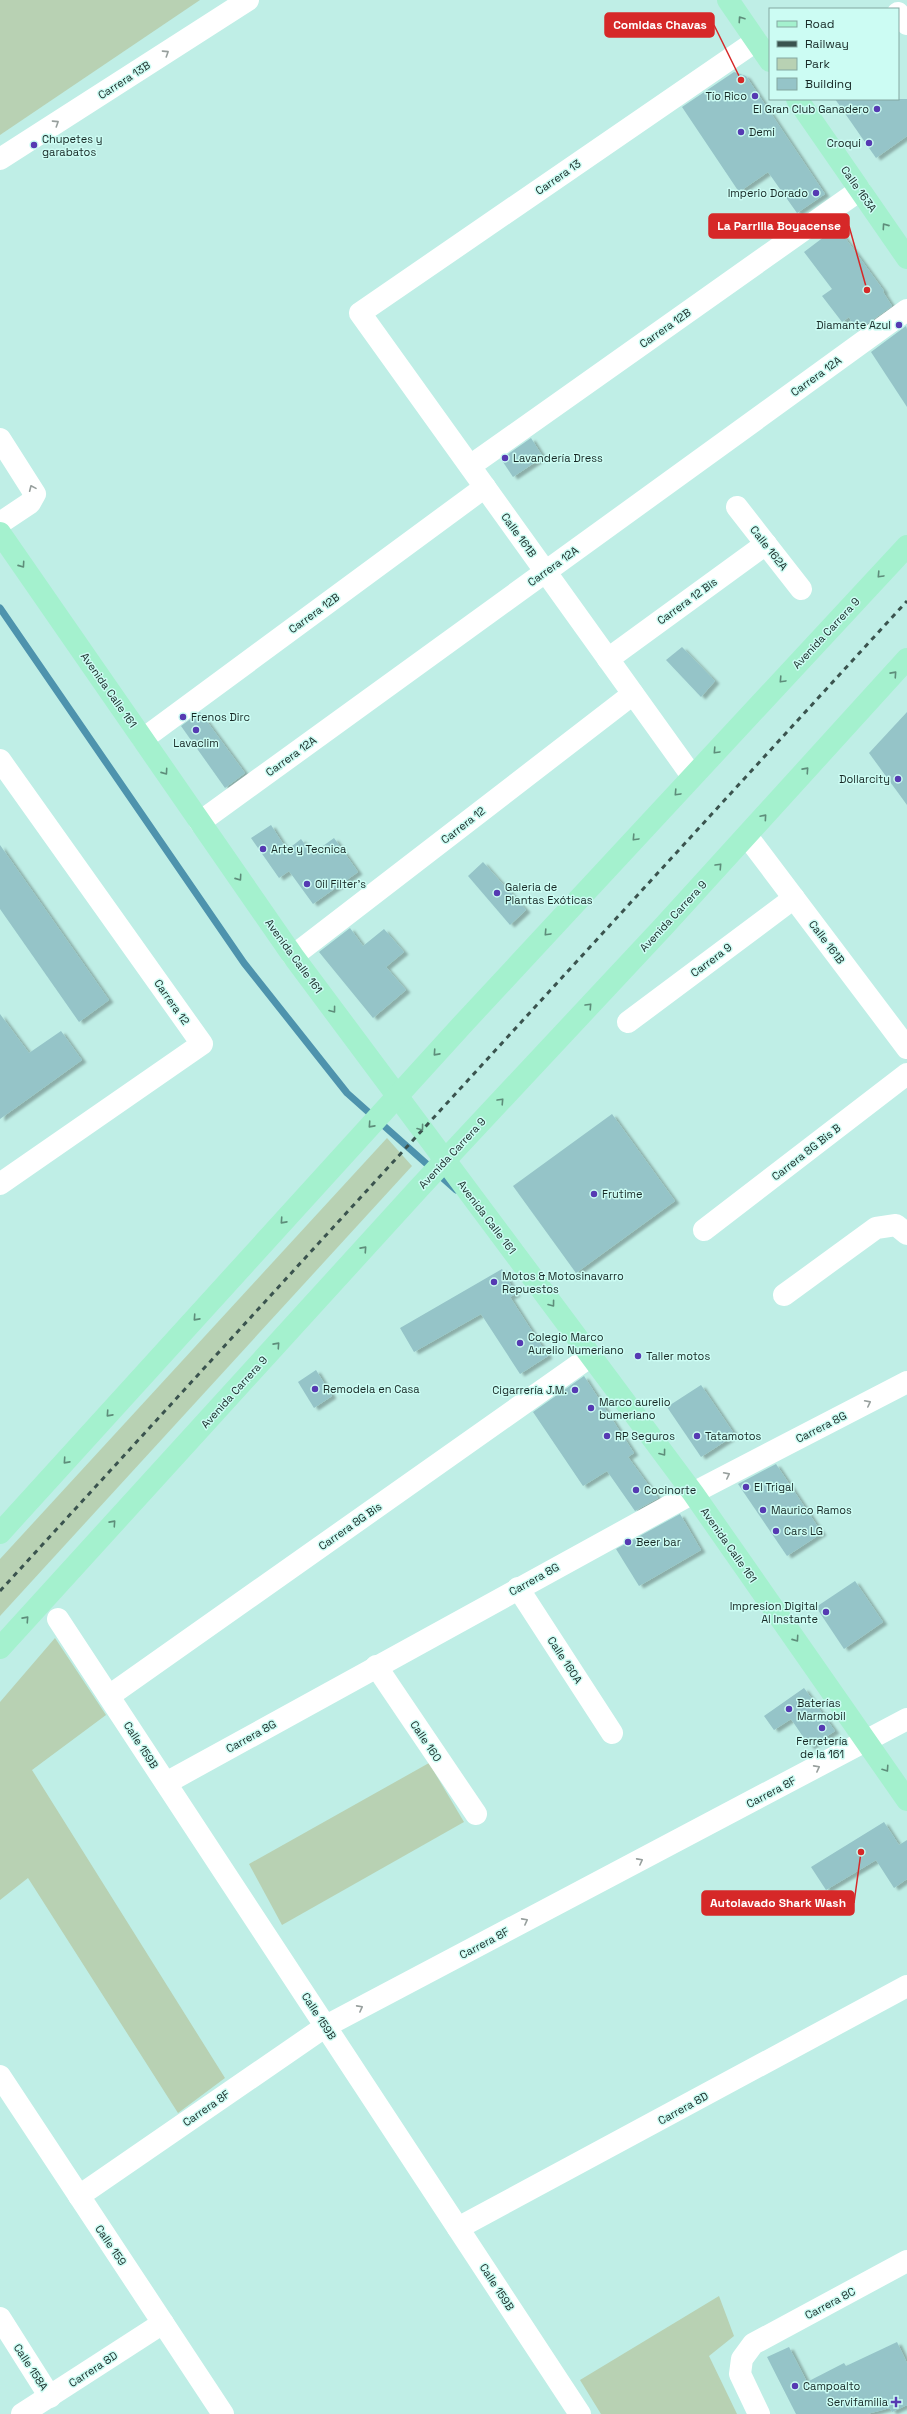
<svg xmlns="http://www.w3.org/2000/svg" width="907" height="2414" viewBox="0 0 907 2414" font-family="'Space Grotesk',sans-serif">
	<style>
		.green { fill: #b8d1b3 }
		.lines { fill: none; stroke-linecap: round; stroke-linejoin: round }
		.stream { stroke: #4e93ad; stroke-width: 7 }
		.building { fill: #95c4c8; filter: url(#shadow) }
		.minor { stroke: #fff; stroke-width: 22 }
		.major { stroke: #a4f1ce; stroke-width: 22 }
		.rail { stroke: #3a534e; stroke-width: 3; stroke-dasharray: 5 5; stroke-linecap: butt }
		.oneway { stroke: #5e8d7a }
		.oneway2 { stroke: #979f9d }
		.poi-dot { fill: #563ab2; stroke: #ccfcf3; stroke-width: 1.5 }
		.labels { text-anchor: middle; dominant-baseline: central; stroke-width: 3; stroke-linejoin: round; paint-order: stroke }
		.street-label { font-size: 11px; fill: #172926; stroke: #ccfcf3 }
		.poi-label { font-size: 11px; fill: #172926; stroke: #ccfcf3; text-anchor: start }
		.leader { fill: none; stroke: #d62828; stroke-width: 1.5 }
		.callout-dot { fill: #d62828; stroke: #ccfcf3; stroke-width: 1.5 }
		.callout { fill: #d62828; stroke: #d62828; stroke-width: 1.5 }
		.callout-label { font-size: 12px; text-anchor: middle; font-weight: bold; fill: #fff }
	</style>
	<defs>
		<filter id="shadow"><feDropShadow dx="4.5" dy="2.5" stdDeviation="1" flood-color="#0004"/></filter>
	</defs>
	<rect width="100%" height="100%" fill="#bfeee6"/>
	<!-- green -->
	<g class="green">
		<polygon points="0,0 200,0 0,135"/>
		<polygon points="387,1138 412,1166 0,1616 0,1559"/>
		<polygon points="55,1638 106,1715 32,1770 225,2078 178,2113 28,1878 0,1900 0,1702"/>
		<polygon points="429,1763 464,1822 282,1925 249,1864"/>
		<polygon points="719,2296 734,2336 709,2356 737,2414 601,2414 580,2380"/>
	</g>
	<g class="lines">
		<!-- stream -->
		<polyline class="stream" points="0,608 244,963 347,1093 456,1190"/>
	</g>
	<!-- building -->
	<g class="building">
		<polygon points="734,72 746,76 825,194 797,213 768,172 739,192 682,107"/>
		<polygon points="835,99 907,99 907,136 876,158"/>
		<polygon points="837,227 884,291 883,292 892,306 857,331 849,317 842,322 822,296 832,289 804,252"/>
		<polygon points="906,326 907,329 907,407 871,352"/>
		<polygon points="531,438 543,457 513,477 501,459"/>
		<polygon points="682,647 715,681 701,697 666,660"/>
		<polygon points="200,712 245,773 225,788 181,726"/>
		<polygon points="907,712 907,805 869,753"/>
		<polygon points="271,825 287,850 301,839 312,854 334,838 358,872 313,904 289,871 279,878 251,838"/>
		<polygon points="0,845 109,1000 79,1022 0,909"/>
		<polygon points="483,862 526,910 510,925 468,876"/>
		<polygon points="350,928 363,946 384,929 404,952 386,967 406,990 373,1018 319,952"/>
		<polygon points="0,1014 29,1053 61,1031 82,1060 0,1119"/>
		<polygon points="612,1114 675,1201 576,1273 513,1186"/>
		<polygon points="502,1269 516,1294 510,1297 548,1356 520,1374 481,1314 414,1352 400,1328"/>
		<polygon points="316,1370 332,1396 314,1408 298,1382"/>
		<polygon points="584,1376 634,1453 628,1457 658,1498 635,1511 607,1471 583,1486 533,1412"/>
		<polygon points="701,1385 735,1435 701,1457 667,1407"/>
		<polygon points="776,1464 822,1533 787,1556 738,1484"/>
		<polygon points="680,1514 701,1550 639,1586 616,1549"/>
		<polygon points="855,1581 883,1622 844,1649 816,1607"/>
		<polygon points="804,1688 835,1731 810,1747 791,1719 774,1730 764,1716"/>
		<polygon points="884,1822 899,1845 907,1840 907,1879 894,1888 876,1860 826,1890 811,1867"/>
		<polygon points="897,2342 907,2363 907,2405 892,2412 890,2408 867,2414 796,2414 767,2357 789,2347 807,2382 844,2363 846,2366"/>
	</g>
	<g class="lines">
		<!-- minor -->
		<g class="minor">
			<polyline points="898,13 907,24"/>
			<polyline points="0,159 248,0"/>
			<polyline points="0,439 35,494 30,503 0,523"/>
			<polyline points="470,466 860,190"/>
			<polyline points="737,507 801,589"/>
			<polyline points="608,659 766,544"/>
			<polyline points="143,739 485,487"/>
			<polyline points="0,760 202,1044 0,1184"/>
			<polyline points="692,776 360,313 756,41"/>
			<polyline points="200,822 907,310"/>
			<polyline points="747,836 907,1048"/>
			<polyline points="293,956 633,694"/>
			<polyline points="628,1022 794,898"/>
			<polyline points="704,1230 907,1074"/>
			<polyline points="784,1295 876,1228 896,1225 907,1234"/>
			<polyline points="518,1588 612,1733"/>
			<polyline points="58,1619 580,2414"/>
			<polyline points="376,1666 476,1814"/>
			<polyline points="109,1696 591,1356"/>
			<polyline points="166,1783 693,1493 907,1382"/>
			<polyline points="0,2076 223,2414"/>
			<polyline points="79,2196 326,2026 907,1719"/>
			<polyline points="458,2228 907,1986"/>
			<polyline points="0,2318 50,2397"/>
			<polyline points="22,2414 163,2323"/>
			<polyline points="759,2414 740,2374 742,2359 753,2344 907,2261"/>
		</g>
		<!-- major -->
		<g class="major">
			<polyline points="728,0 770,61"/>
			<polyline points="797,99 907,258"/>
			<polyline points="0,533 293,956 693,1493 907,1800"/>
			<polyline points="0,1533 462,1025 907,546"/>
			<polyline points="0,1648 420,1187 664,926 907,659"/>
		</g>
		<!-- rail -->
		<polyline class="rail" points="0,1591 907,601"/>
	</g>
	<!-- one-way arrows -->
	<defs><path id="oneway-chevron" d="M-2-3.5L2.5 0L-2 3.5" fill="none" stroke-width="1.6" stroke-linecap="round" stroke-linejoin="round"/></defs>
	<g class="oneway">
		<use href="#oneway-chevron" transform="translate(741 19) rotate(-124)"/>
		<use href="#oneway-chevron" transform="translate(885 226) rotate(-125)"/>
		<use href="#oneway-chevron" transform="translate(22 565) rotate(55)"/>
		<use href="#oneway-chevron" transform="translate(880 575) rotate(133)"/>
		<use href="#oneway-chevron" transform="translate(894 674) rotate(-48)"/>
		<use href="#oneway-chevron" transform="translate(782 680) rotate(133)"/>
		<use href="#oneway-chevron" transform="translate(716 751) rotate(133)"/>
		<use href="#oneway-chevron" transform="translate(806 770) rotate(-48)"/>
		<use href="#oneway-chevron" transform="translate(165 772) rotate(55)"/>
		<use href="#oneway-chevron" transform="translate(677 793) rotate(133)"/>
		<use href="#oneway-chevron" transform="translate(764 817) rotate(-49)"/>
		<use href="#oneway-chevron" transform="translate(635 838) rotate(133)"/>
		<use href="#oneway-chevron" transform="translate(719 866) rotate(-47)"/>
		<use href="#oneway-chevron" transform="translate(239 878) rotate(55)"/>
		<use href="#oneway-chevron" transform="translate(547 933) rotate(133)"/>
		<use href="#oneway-chevron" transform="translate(589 1006) rotate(-47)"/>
		<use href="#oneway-chevron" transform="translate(333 1010) rotate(53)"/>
		<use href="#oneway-chevron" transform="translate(436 1053) rotate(132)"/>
		<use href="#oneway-chevron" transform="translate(501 1101) rotate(-47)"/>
		<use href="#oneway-chevron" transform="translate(371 1125) rotate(132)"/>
		<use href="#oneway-chevron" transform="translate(421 1128) rotate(53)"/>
		<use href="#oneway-chevron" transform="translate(283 1221) rotate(132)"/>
		<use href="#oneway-chevron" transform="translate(364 1249) rotate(-48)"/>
		<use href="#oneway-chevron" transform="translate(552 1304) rotate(53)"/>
		<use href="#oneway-chevron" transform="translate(196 1318) rotate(132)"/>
		<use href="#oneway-chevron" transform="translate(277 1345) rotate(-48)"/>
		<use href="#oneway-chevron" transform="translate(109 1414) rotate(132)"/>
		<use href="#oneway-chevron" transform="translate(663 1453) rotate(53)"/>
		<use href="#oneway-chevron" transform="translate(66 1461) rotate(132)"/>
		<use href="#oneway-chevron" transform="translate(113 1523) rotate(-48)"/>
		<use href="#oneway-chevron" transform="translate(26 1619) rotate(-48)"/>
		<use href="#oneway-chevron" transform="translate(796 1639) rotate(55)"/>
		<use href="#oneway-chevron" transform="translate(886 1769) rotate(56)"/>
	</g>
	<g class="oneway2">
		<use href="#oneway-chevron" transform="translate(166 53) rotate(-33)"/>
		<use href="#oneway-chevron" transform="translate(56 123) rotate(-33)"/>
		<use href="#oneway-chevron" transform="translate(32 488) rotate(-114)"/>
		<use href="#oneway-chevron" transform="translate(868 1403) rotate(-27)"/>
		<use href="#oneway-chevron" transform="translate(727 1475) rotate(-27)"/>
		<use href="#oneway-chevron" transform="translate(817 1768) rotate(-28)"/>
		<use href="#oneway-chevron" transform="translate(640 1861) rotate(-28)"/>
		<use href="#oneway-chevron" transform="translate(525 1921) rotate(-28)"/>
		<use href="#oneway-chevron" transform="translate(360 2008) rotate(-28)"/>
	</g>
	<!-- markers -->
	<g class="poi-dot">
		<circle cx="755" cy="96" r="4"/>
		<circle cx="877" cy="109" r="4"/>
		<circle cx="741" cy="132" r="4"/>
		<circle cx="869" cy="143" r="4"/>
		<circle cx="34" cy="145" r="4"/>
		<circle cx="816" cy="193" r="4"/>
		<circle cx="899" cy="325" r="4"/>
		<circle cx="505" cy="458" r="4"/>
		<circle cx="183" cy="717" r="4"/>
		<circle cx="196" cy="730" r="4"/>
		<circle cx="898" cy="779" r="4"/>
		<circle cx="263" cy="849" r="4"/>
		<circle cx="307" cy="884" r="4"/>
		<circle cx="497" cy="893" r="4"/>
		<circle cx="594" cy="1194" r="4"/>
		<circle cx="494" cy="1282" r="4"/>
		<circle cx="520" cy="1343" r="4"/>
		<circle cx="638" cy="1356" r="4"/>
		<circle cx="315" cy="1389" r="4"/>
		<circle cx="575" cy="1390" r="4"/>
		<circle cx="591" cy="1408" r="4"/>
		<circle cx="607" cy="1436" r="4"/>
		<circle cx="697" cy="1436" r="4"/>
		<circle cx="746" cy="1487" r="4"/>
		<circle cx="636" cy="1490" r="4"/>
		<circle cx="763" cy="1510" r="4"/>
		<circle cx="776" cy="1531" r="4"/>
		<circle cx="628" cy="1542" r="4"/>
		<circle cx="826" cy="1612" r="4"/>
		<circle cx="789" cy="1709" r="4"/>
		<circle cx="822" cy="1728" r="4"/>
		<circle cx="795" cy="2386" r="4"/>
		<path d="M894 2396h4v4h4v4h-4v4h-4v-4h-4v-4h4z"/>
	</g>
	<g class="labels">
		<!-- street labels -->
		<g class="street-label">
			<text transform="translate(124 80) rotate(-33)">Carrera 13B</text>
			<text transform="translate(558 177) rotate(-35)">Carrera 13</text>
			<text transform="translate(859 189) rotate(55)">Calle 163A</text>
			<text transform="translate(665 328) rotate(-35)">Carrera 12B</text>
			<text transform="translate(816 376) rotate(-36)">Carrera 12A</text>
			<text transform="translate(519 535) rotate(54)">Calle 161B</text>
			<text transform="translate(769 548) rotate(52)">Calle 162A</text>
			<text transform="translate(553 566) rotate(-36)">Carrera 12A</text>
			<text transform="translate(687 601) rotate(-36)">Carrera 12 Bis</text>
			<text transform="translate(314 613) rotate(-36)">Carrera 12B</text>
			<text transform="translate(826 633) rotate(-47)">Avenida Carrera 9</text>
			<text transform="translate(109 690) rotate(55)">Avenida Calle 161</text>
			<text transform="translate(291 756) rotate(-36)">Carrera 12A</text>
			<text transform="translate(463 825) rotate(-38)">Carrera 12</text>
			<text transform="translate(673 916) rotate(-47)">Avenida Carrera 9</text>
			<text transform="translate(827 942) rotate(53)">Calle 161B</text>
			<text transform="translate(294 956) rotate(54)">Avenida Calle 161</text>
			<text transform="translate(711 960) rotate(-37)">Carrera 9</text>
			<text transform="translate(172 1002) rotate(55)">Carrera 12</text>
			<text transform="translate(806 1152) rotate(-38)">Carrera 8G Bis B</text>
			<text transform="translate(452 1153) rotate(-47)">Avenida Carrera 9</text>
			<text transform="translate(487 1217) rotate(53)">Avenida Calle 161</text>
			<text transform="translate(234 1392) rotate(-48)">Avenida Carrera 9</text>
			<text transform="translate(821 1427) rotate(-27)">Carrera 8G</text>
			<text transform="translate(350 1526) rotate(-35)">Carrera 8G Bis</text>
			<text transform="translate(729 1545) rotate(55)">Avenida Calle 161</text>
			<text transform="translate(534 1579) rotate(-29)">Carrera 8G</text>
			<text transform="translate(565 1660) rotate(57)">Calle 160A</text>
			<text transform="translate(251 1736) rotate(-29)">Carrera 8G</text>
			<text transform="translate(426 1741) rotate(56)">Calle 160</text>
			<text transform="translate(141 1745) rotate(57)">Calle 159B</text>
			<text transform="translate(771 1792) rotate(-28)">Carrera 8F</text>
			<text transform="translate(484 1943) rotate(-28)">Carrera 8F</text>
			<text transform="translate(319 2016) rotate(57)">Calle 159B</text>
			<text transform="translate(206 2108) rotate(-35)">Carrera 8F</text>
			<text transform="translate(683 2108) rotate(-29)">Carrera 8D</text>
			<text transform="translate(111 2245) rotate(56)">Calle 159</text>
			<text transform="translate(497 2287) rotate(57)">Calle 159B</text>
			<text transform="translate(830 2303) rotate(-28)">Carrera 8C</text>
			<text transform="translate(31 2367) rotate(57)">Calle 158A</text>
			<text transform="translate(93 2369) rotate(-33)">Carrera 8D</text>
		</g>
		<!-- poi labels -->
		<g class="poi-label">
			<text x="747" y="96" text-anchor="end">Tío Rico</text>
			<text x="869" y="109" text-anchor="end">El Gran Club Ganadero</text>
			<text x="749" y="132">Demi</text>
			<text x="42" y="139">Chupetes y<tspan x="42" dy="13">garabatos</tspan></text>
			<text x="861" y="143" text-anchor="end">Croqui</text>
			<text x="808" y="193" text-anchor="end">Imperio Dorado</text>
			<text x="891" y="325" text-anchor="end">Diamante Azul</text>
			<text x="513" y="458">Lavandería Dress</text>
			<text x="191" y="717">Frenos Dirc</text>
			<text x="196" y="743" text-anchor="middle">Lavaclim</text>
			<text x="890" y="779" text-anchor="end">Dollarcity</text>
			<text x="271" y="849">Arte y Tecnica</text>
			<text x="315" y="884">Oil Filter's</text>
			<text x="505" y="887">Galeria de<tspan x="505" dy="13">Plantas Exóticas</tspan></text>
			<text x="602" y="1194">Frutime</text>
			<text x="502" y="1276">Motos &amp; Motosinavarro<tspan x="502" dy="13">Repuestos</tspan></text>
			<text x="528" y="1337">Colegio Marco<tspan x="528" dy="13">Aurelio Numeriano</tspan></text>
			<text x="646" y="1356">Taller motos</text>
			<text x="323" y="1389">Remodela en Casa</text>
			<text x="567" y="1390" text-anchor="end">Cigarrería J.M.</text>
			<text x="599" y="1402">Marco aurelio<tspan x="599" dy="13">bumeriano</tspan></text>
			<text x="615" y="1436">RP Seguros</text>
			<text x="705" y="1436">Tatamotos</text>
			<text x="754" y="1487">El Trigal</text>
			<text x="644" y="1490">Cocinorte</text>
			<text x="771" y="1510">Maurico Ramos</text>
			<text x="784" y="1531">Cars LG</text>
			<text x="636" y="1542">Beer bar</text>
			<text x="818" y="1606" text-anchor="end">Impresion Digital<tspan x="818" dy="13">Al Instante</tspan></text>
			<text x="797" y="1703">Baterías<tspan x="797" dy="13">Marmobil</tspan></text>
			<text x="822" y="1741" text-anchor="middle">Ferretería<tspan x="822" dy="13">de la 161</tspan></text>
			<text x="803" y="2386">Campoalto</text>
			<text x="888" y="2402" text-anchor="end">Servifamilia</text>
		</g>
	</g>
	<!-- callouts -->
	<path class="leader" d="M741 80L714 25M867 290L849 226M861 1852L854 1903"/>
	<g class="callout-dot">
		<circle cx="741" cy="80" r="4"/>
		<circle cx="867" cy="290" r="4"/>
		<circle cx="861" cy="1852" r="4"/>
	</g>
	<g class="callout">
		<rect x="605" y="13" width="109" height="24" rx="4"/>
		<rect x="709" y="214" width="140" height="24" rx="4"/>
		<rect x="702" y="1891" width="152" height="24" rx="4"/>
	</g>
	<g class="callout-label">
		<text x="660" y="29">Comidas Chavas</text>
		<text x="779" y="230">La Parrilla Boyacense</text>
		<text x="778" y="1907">Autolavado Shark Wash</text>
	</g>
	<!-- legend -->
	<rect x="769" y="8" width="130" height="92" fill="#ccfcf3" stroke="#84a8a1"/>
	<rect x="777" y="21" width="20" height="6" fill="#a4f1ce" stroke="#84a8a1"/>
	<text x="805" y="28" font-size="12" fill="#172926">Road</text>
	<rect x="777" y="41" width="20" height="6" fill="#3a534e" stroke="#84a8a1"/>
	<text x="805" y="48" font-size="12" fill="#172926">Railway</text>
	<rect x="777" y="58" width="20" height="12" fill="#b8d1b3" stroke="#84a8a1"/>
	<text x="805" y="68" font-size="12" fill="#172926">Park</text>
	<rect x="777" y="78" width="20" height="12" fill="#95c4c8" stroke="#84a8a1"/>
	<text x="805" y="88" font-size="12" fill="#172926">Building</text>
</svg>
